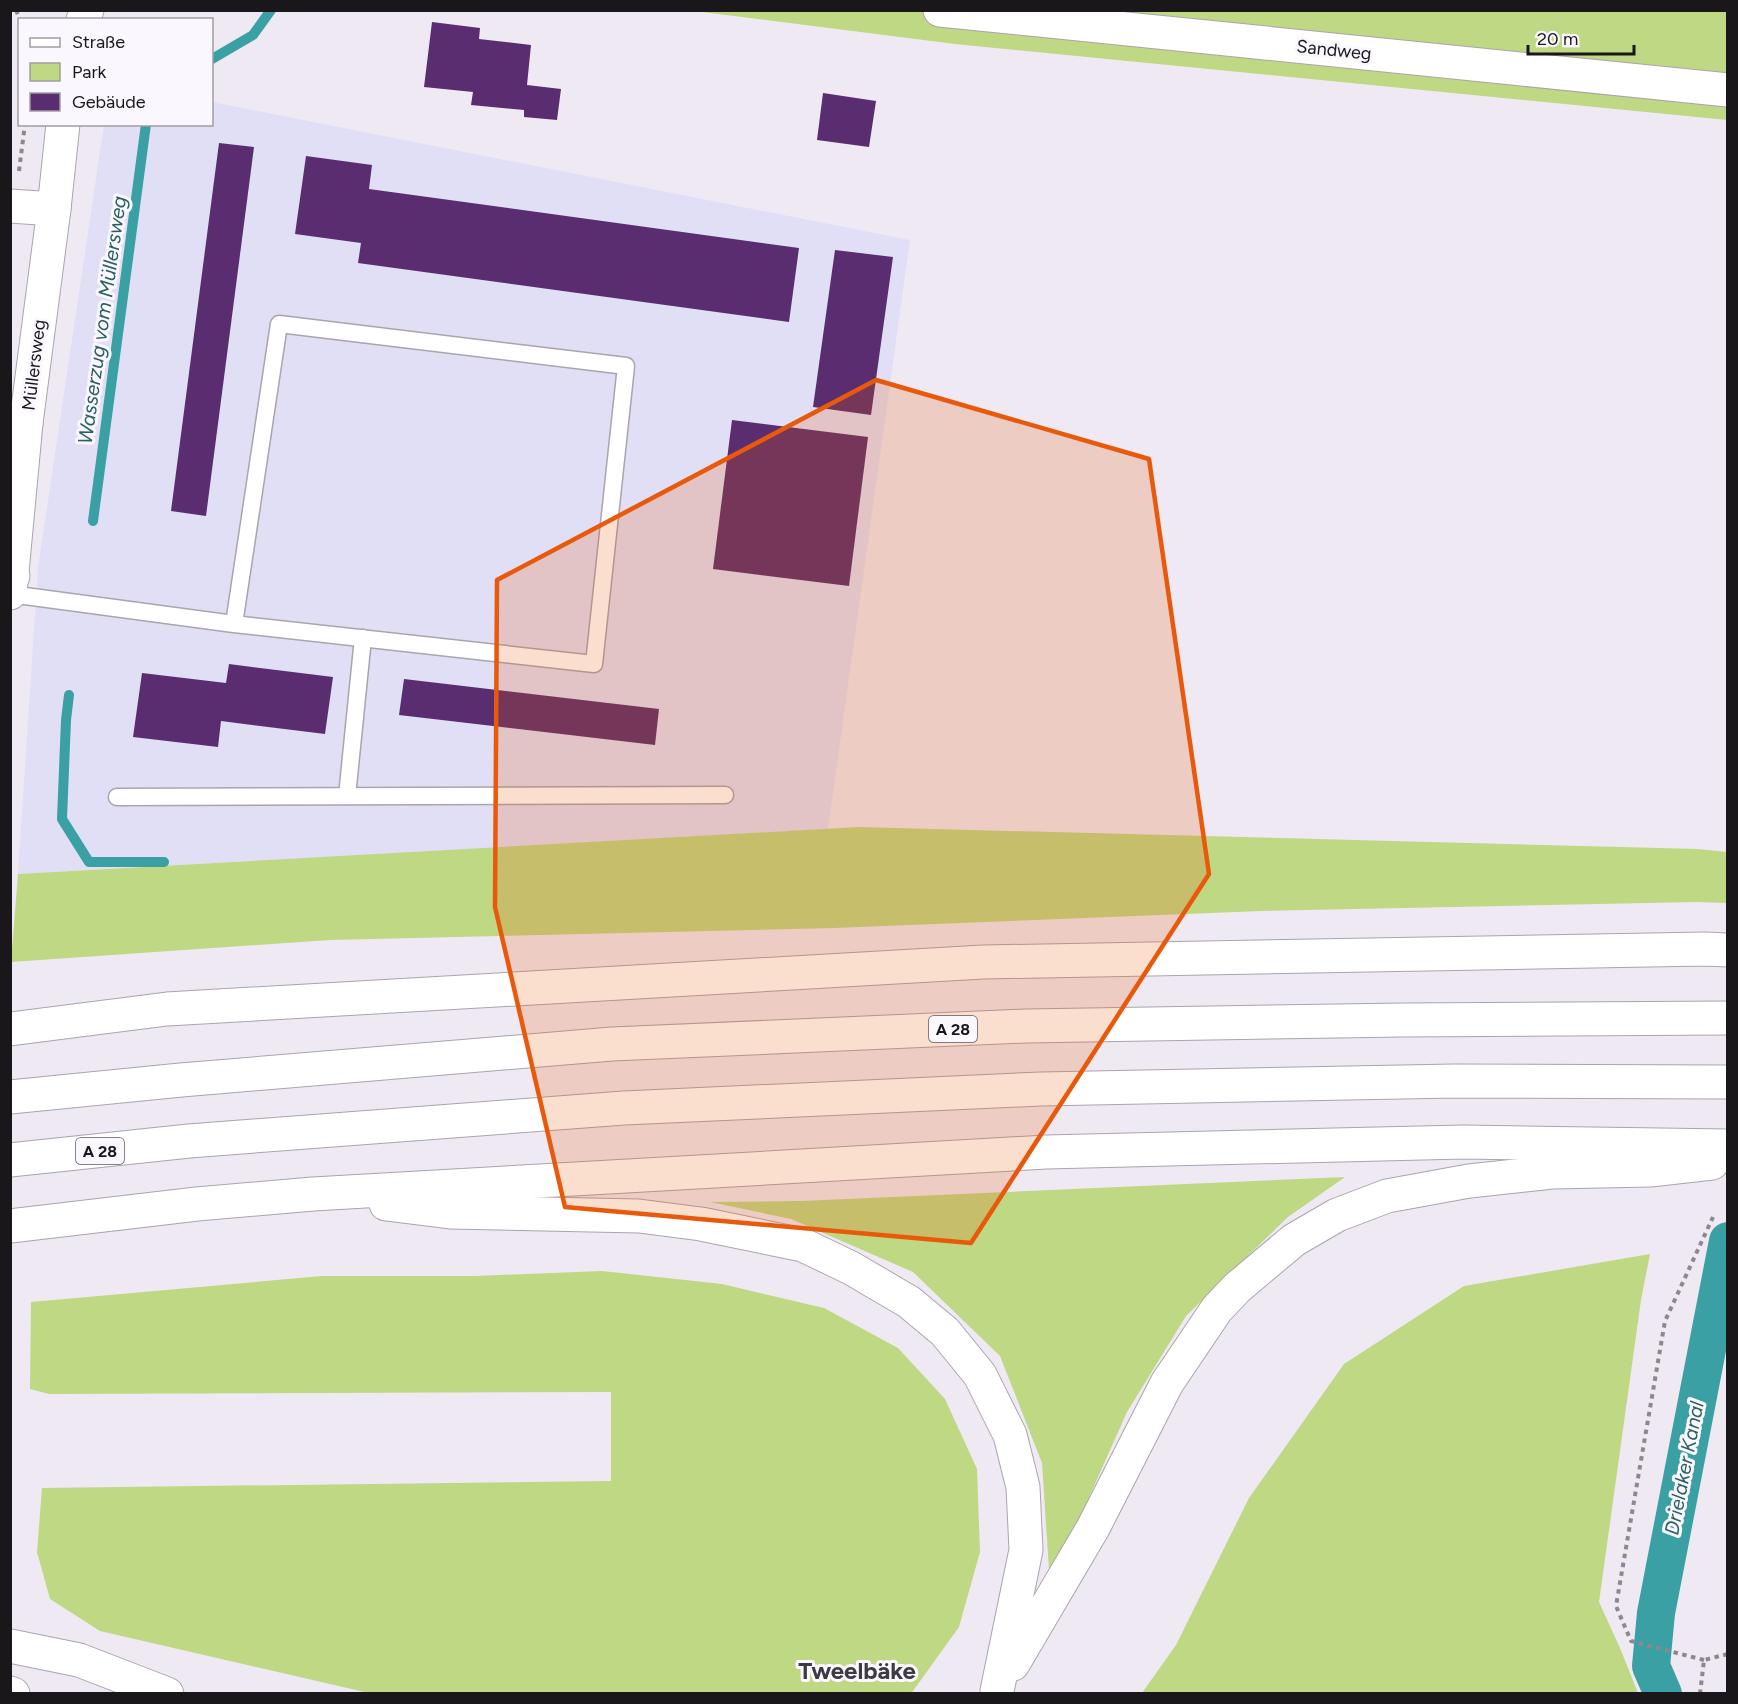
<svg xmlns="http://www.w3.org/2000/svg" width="1738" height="1704" viewBox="0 0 1738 1704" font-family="Figtree,sans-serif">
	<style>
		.industrial { fill: #e1dff5 }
		.green { fill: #bfd883 }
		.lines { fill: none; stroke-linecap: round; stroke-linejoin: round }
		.stream { stroke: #3ba0a3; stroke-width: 10 }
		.canal { stroke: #3ba0a3; stroke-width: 38 }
		.building { fill: #592d6f }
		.lane-casing { stroke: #aaa4ad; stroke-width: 19 }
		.street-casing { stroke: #aaa4ad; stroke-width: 35 }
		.secondary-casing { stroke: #aaa4ad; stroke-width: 35 }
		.highway-casing { stroke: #aaa4ad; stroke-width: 35 }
		.path { stroke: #8c888e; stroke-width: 4; stroke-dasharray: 4.5 4.5; stroke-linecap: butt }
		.lane { stroke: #fff; stroke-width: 16 }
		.street { stroke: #fff; stroke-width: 33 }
		.secondary { stroke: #fff; stroke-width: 33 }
		.highway { stroke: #fff; stroke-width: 33 }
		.marked { fill: #e8590c; fill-opacity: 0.2; stroke: #e8590c; stroke-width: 4.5; stroke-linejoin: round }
		.labels { text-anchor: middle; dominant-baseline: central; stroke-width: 6; stroke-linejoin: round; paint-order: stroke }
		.shield { fill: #fbf7fe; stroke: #5d5a5e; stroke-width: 1.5 }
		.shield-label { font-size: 16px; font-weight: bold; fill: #19171a }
		.street-label { font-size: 18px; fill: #19171a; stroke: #fbf7fe }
		.water-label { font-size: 20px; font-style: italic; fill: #296061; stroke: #fbf7fe }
		.district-label { font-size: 24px; font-weight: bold; fill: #3f3a42; stroke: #fbf7fe }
	</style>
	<rect width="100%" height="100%" fill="#efe9f3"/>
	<!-- industrial -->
	<polygon class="industrial" points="212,102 910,240 828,829 18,874 38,568 104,125 212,124"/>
	<!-- green -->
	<g class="green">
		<polygon points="694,11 1727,11 1727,120 955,44"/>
		<polygon points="859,827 1698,849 1727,852 1727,903 1697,902 1261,911 834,928 330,940 11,962 18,874"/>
		<polygon points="1345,1177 1288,1217 1186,1316 1127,1412 1050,1585 1042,1463 1000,1356 913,1272 791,1219 710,1202 801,1201"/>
		<polygon points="1650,1254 1641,1300 1599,1602 1620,1648 1638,1693 1142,1693 1176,1645 1249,1498 1344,1364 1464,1286"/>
		<polygon points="602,1271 722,1284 824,1308 898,1348 945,1399 977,1469 980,1552 959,1627 913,1691 909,1694 369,1693 100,1631 50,1599 37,1552 42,1488 611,1481 611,1392 49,1394 30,1389 31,1302 322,1276 475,1276"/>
	</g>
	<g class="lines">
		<!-- stream -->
		<g class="stream">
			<polyline points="212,59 253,35 271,10"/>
			<polyline points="93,521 146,124"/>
			<polyline points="69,695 66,720 62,819 89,862 164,862"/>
		</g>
		<!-- canal -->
		<polyline class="canal" points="1663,1694 1651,1666 1656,1613 1728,1241"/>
	</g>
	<!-- building -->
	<g class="building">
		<polygon points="432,22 480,28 479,39 531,45 527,85 561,89 557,120 524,117 524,110 471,105 473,92 424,87"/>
		<polygon points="823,93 876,101 869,147 817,140"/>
		<polygon points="219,143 254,147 206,516 171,511"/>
		<polygon points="306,156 372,165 369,189 799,248 789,322 358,263 361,243 295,234"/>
		<polygon points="835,250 893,257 871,415 813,407"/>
		<polygon points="732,420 868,437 849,586 713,569"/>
		<polygon points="229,664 333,677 325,734 221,721 218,747 133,737 142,673 226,683"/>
		<polygon points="404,679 659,709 655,745 399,715"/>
	</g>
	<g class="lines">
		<!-- lane casing -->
		<g class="lane-casing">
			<g id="lane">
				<polyline points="10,594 234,624 594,664 626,366 279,324 234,624"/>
				<polyline points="347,796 363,638"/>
				<polyline points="117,797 725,795"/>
			</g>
		</g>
		<!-- street casing -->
		<g class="street-casing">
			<g id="street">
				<polyline points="940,10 1728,90"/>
				<polyline points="10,206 54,209"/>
			</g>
		</g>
		<!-- secondary casing -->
		<g class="secondary-casing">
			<g id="secondary">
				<polyline points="83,20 87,10"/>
				<polyline points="10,593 26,423 54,209 63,124"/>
			</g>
		</g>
		<!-- highway casing -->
		<g class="highway-casing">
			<g id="highway">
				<polyline points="10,435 26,423"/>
				<polyline points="10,576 13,576"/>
				<polyline points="10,1029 167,1009 983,962 1705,949 1728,950"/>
				<polyline points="10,1097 181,1080 612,1044 1026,1026 1403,1020 1728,1018"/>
				<polyline points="10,1160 189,1141 624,1108 1041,1089 1454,1081 1728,1082"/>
				<polyline points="386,1204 450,1212 639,1216 701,1224 803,1245 851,1268 909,1302 945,1332 980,1375 1010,1435 1023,1487 1026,1550 997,1691"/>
				<polyline points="10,1226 197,1204 313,1194 1046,1152 1463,1142 1728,1146"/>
				<polyline points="10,1646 79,1660 167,1694"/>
				<polyline points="1013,1664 1093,1528 1167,1383 1217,1309 1238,1287 1294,1240 1337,1215 1387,1196 1469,1181 1552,1172 1650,1170 1712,1163"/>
				<polyline points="10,1693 13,1694"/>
			</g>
		</g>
		<!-- path -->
		<g class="path">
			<polyline points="16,10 20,20"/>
			<polyline points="19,171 25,124"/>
			<polyline points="1704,1660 1631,1641 1616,1606 1665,1321 1713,1217"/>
			<polyline points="1700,1694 1704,1660 1728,1654"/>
		</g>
		<!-- lane -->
		<use href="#lane" class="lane"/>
		<!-- street -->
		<use href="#street" class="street"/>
		<!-- secondary -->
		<use href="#secondary" class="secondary"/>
		<!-- highway -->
		<use href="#highway" class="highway"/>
	</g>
	<!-- marked area -->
	<path class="marked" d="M876,380l273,79 60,415 -238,369 -406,-36 -70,-300 2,-327z"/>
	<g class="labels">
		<!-- shield labels -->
		<g class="shield">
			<rect x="929" y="1016" width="48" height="26" rx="4.5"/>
			<rect x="76" y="1138" width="48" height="26" rx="4.5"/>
		</g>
		<g class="shield-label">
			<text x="953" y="1029">A 28</text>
			<text x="100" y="1151">A 28</text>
		</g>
		<!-- street labels -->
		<g class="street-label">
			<text transform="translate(1334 50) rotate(6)">Sandweg</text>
			<text transform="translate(34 365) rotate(-83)">Müllersweg</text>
		</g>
		<!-- water labels -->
		<g class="water-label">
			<text transform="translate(102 320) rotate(-82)">Wasserzug vom Müllersweg</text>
			<text transform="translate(1684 1468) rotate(-79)">Drielaker Kanal</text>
		</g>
		<!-- district labels -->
		<g class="district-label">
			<text x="857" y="1670">Tweelbäke</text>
		</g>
	</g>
	<!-- border -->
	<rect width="1738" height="1704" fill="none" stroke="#19171a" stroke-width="24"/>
	<!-- legend -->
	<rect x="18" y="18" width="195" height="108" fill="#fbf7fe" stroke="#a19da3" stroke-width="1.5"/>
	<rect x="30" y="38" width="30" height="9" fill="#ffffff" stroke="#a19da3" stroke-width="1.5"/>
	<text x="72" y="48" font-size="18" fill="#19171a">Straße</text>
	<rect x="30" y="63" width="30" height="18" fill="#bfd883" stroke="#a19da3" stroke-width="1.5"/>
	<text x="72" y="78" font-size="18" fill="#19171a">Park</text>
	<rect x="30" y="93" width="30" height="18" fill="#592d6f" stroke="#a19da3" stroke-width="1.5"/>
	<text x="72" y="108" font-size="18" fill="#19171a">Gebäude</text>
	<!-- scale -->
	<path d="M1528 45v9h106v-9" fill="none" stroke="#19171a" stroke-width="3"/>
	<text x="1537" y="45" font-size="18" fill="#19171a" stroke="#fbf7fe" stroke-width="4.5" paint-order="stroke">20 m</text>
</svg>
